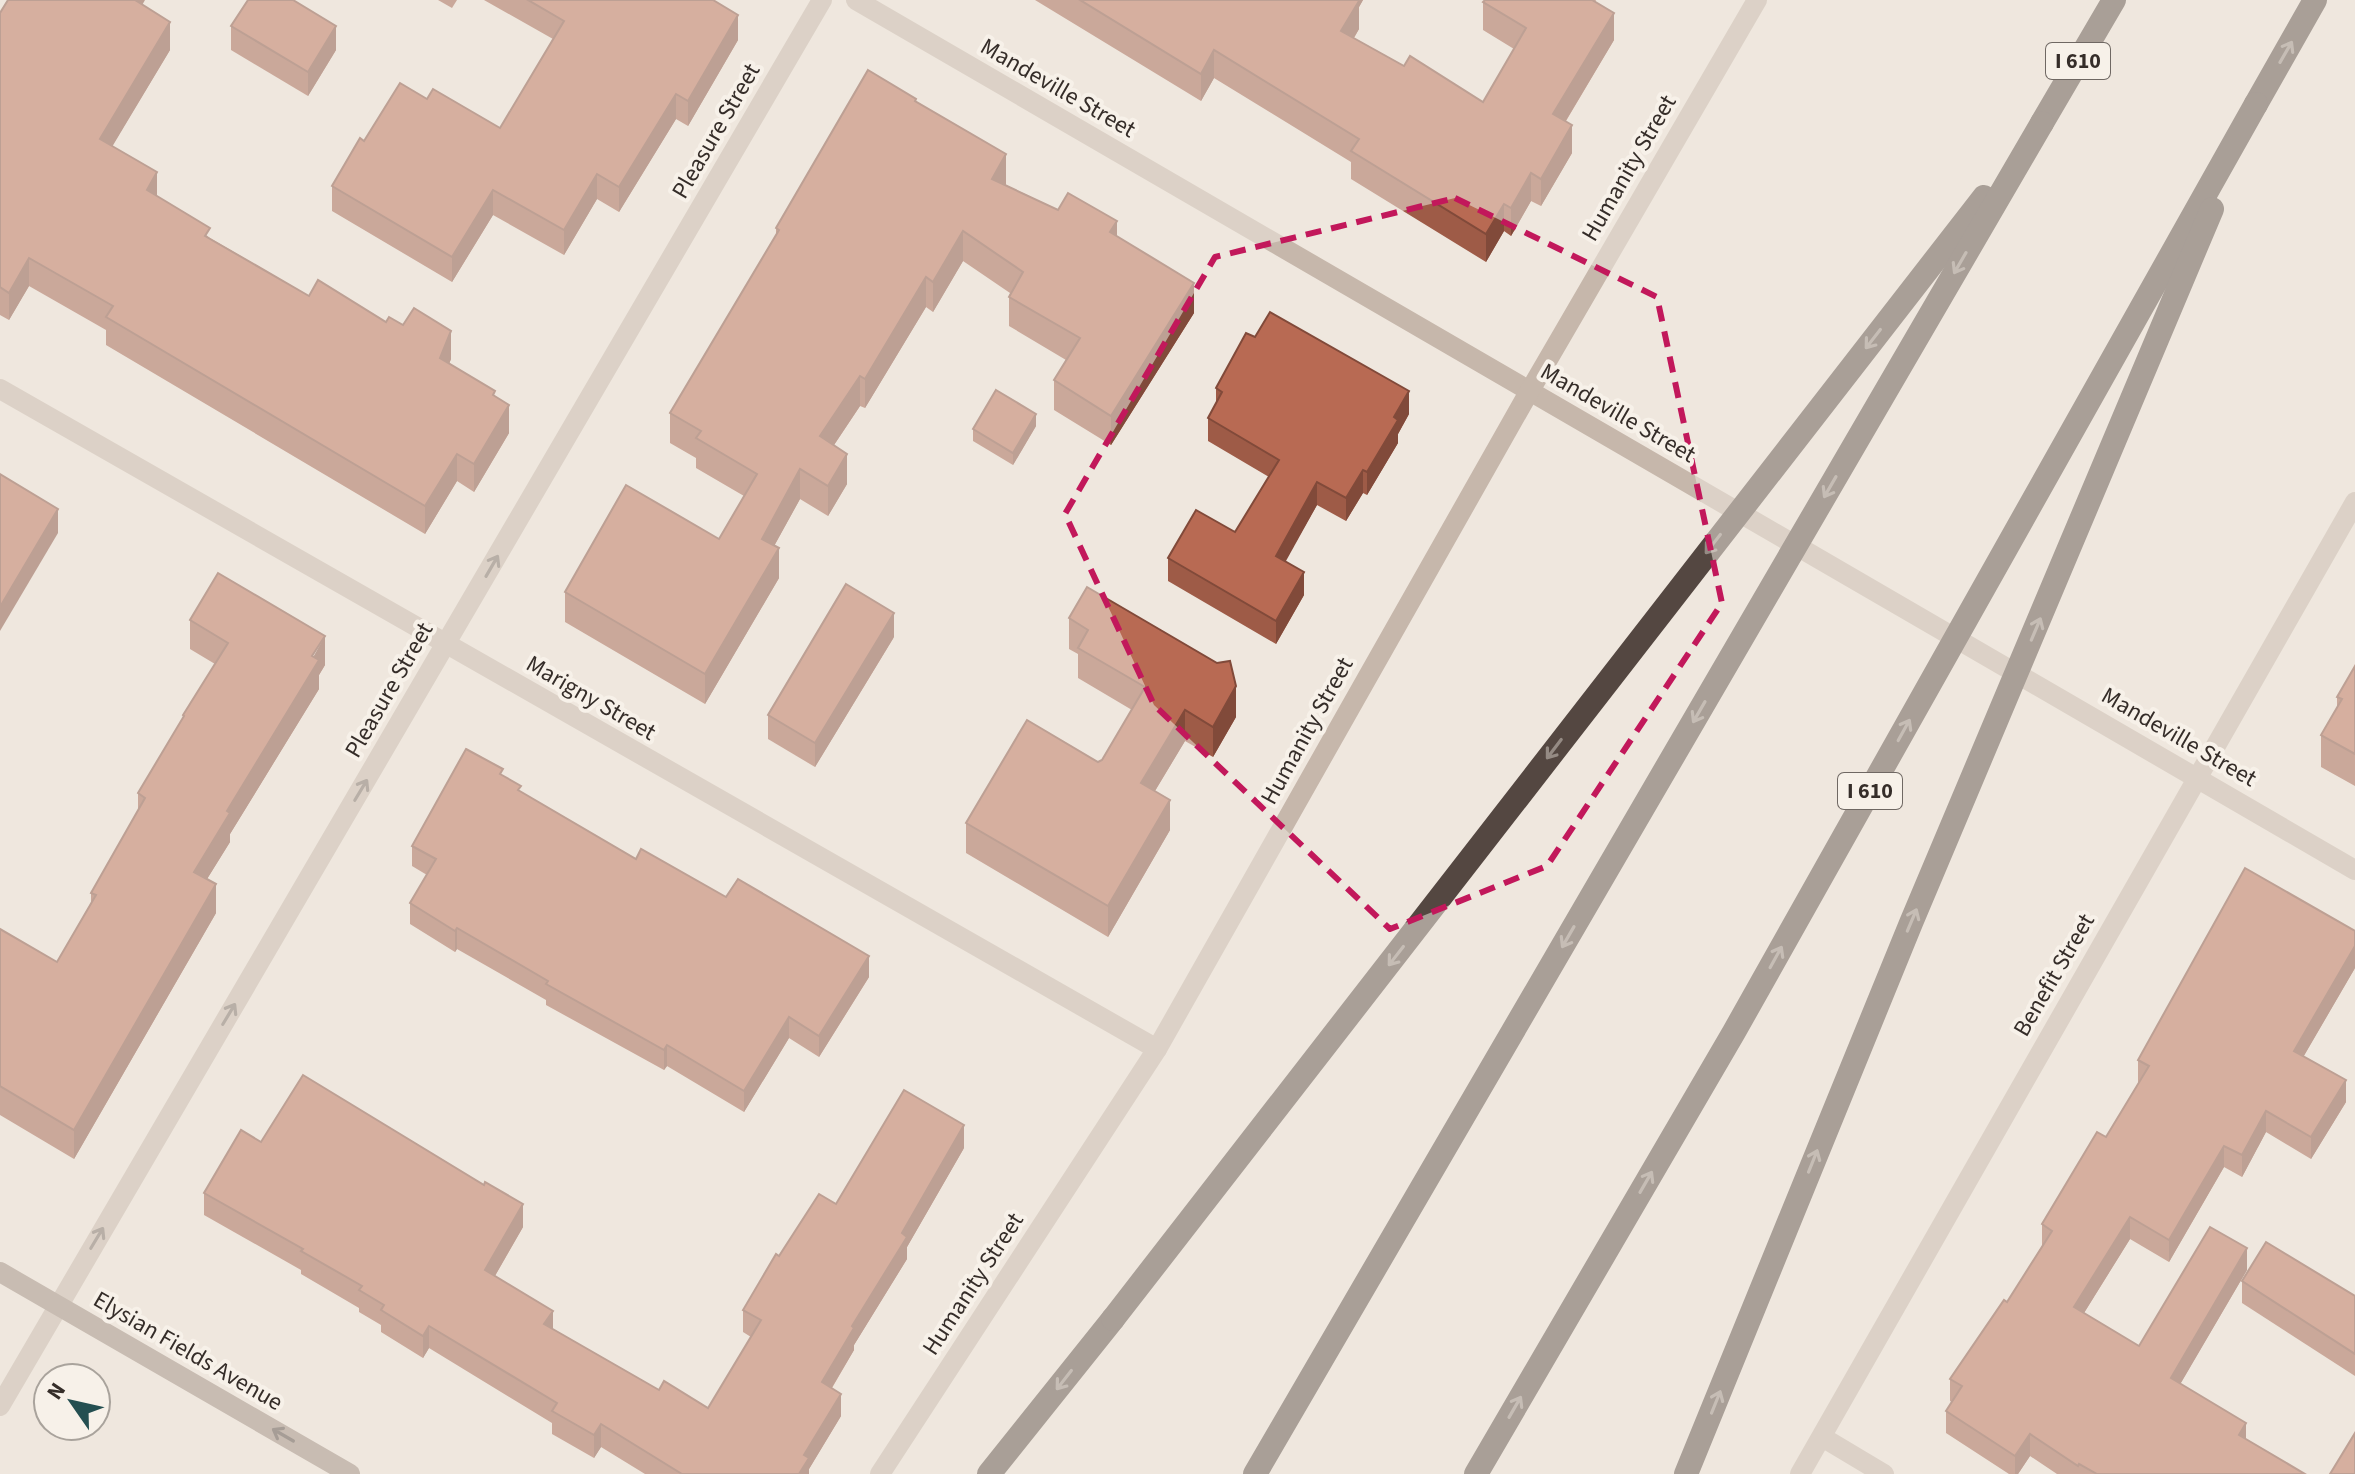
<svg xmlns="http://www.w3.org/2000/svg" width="2355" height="1474" viewBox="0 0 2355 1474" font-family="'Source Sans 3',sans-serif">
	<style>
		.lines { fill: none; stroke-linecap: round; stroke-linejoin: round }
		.street { stroke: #c6b7ab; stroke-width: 20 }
		.secondary { stroke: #99877c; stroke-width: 20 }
		.highway { stroke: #544741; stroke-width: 24 }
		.highway-bridge { stroke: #544741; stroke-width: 24 }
		.wall { fill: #9e5b47 }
		.shaded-wall { fill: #814a3a }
		.building { fill: #b86a53; stroke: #814a3a; stroke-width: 2 }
		.oneway { stroke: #958b84 }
		.oneway2 { stroke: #766b64 }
		.oneway3 { stroke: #4e443e }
		.marked { fill: none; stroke: #c2185b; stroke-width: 6; stroke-dasharray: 16 10; stroke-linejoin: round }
		.labels { text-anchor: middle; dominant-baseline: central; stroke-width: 8; stroke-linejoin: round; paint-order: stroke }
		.shield { fill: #f7f1e9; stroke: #6f6863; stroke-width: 2 }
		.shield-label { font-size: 22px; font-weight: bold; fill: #352d29 }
		.street-label { font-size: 24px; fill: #352d29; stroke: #f7f1e9 }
	</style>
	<rect width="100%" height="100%" fill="#efe7de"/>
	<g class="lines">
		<!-- street -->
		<g class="street">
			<polyline points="856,0 2355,870"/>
			<polyline points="0,389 1157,1049"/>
			<polyline points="0,1406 822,0"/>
			<polyline points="1822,1437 1884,1474"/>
			<polyline points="880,1474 1157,1049 1529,392 1757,0"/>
			<polyline points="1800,1474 2355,502"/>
		</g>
		<!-- secondary -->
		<polyline class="secondary" points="0,1272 350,1474"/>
		<!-- highway -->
		<g class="highway">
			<polyline points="2256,104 2315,0"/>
			<polyline points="2042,123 2114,0"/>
			<polyline points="989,1474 1113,1319"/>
		</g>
		<!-- highway-bridge -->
		<g class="highway-bridge">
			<polyline points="1113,1319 1984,197"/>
			<polyline points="1255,1474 2042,123"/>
			<polyline points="1476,1474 1734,1032 2256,104"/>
			<polyline points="1686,1474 1911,923 2212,209"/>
		</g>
	</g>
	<!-- wall -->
	<g class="wall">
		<polygon points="438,0 457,0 452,8"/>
		<polygon points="484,0 713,0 738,40 688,126 676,119 619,212 597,199 564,255 493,215 452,282 332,211 332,186 364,141 427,99 500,128 553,39"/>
		<polygon points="1035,0 1363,0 1359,7 1359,29 1354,38 1404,66 1483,102 1514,49 1483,30 1483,2 1485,0 1596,0 1595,2 1614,40 1566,121 1572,153 1541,206 1531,201 1511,236 1504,231 1486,262 1351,179 1351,162 1214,78 1201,101"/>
		<polygon points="143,5 170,50 112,146 157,197 210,238 309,296 386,322 451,359 449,364 495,396 509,433 474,492 457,481 425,534 106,345 106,330 29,286 9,320 0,315 0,13"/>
		<polygon points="231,26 336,50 308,96 231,50"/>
		<polygon points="916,102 1006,184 1006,185 1058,210 1117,236 1194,313 1111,445 1054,410 1054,380 1066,360 1009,326 1009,297 1010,293 963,261 933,312 926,307 865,408 860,406 834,445 847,484 828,516 800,499 774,546 779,578 705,704 565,622 565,592 719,539 744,496 696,468 696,458 670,443 670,413 776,236 776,228"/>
		<polygon points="1216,388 1409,414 1398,434 1398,443 1367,495 1363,493 1346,521 1317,505 1285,561 1304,595 1276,644 1168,581 1168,558 1235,532 1269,477 1208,441 1208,418 1216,404"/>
		<polygon points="1036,426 1013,465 973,441 973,429"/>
		<polygon points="1069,618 1236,717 1213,757 1185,741 1155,791 1170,830 1108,937 966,853 966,823 1102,760 1132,710 1078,678 1078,654 1069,649"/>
		<polygon points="190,620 325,665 319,675 319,689 230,834 230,842 207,879 216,913 74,1159 0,1115 0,929 57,962 91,903 91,893 138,811 138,793 183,719 183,715 215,664 190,649"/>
		<polygon points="894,637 815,767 768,739 768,715"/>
		<polygon points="2355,666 2355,786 2321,767 2321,735 2337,707 2337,697"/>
		<polygon points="503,776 521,792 636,859 869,977 819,1057 789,1038 744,1112 667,1066 664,1070 546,1005 546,1000 457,949 455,952 410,924 410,903 427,875 412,866 412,846"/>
		<polygon points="2355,968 2303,1057 2346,1102 2311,1159 2266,1132 2242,1177 2224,1167 2169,1262 2130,1239 2084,1313 2139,1346 2247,1270 2180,1384 2246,1439 2305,1474 2057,1474 2030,1456 2018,1474 2009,1474 1946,1433 1946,1411 1952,1402 1950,1401 1950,1379 2007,1302 2042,1246 2042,1224 2106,1137 2139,1082 2138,1082 2138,1060"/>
		<polygon points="261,1142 523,1227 495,1276 553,1329 659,1390 708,1408 751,1337 743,1332 743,1310 779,1256 836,1204 964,1148 907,1247 907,1259 854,1345 854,1350 832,1388 841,1416 809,1469 809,1474 645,1474 601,1447 594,1458 552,1434 552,1423 429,1348 423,1358 381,1332 381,1325 359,1312 359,1308 301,1274 301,1270 204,1215 204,1193"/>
		<polygon points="2242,1281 2355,1296 2355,1376 2242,1303"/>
	</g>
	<!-- shaded-wall -->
	<g class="shaded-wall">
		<polygon points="131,0 145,0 131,25"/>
		<polygon points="1349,0 1363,0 1359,7 1359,29 1341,59 1341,31"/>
		<polygon points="1614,13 1614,40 1553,142 1553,114"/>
		<polygon points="738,15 738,40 688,126 688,101"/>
		<polygon points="170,22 170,50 100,167 100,139"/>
		<polygon points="336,26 336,50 308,96 308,72"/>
		<polygon points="1214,50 1214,78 1201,101 1201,74"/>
		<polygon points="676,94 676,119 619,212 619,187"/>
		<polygon points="1572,125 1572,153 1541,206 1541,179"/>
		<polygon points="1006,154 1006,184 992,209 992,179"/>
		<polygon points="157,172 157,200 147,190"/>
		<polygon points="1531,173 1531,201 1511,236 1511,208"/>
		<polygon points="597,174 597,199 564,255 564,230"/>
		<polygon points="493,190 493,215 452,282 452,257"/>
		<polygon points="1504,204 1504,231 1486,262 1486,234"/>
		<polygon points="1117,221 1117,251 1110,232"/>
		<polygon points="963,231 963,261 933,312 933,282"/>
		<polygon points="29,258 29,286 9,320 9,293"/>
		<polygon points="926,277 926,307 865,408 865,379"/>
		<polygon points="1194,283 1194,313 1111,445 1111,416"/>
		<polygon points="451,331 451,359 440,386 440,358"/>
		<polygon points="860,376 860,406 820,466 820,436"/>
		<polygon points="1409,391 1409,414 1398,434 1398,443 1367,495 1367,472 1394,417"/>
		<polygon points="509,405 509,433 474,492 474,464"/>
		<polygon points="1036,414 1036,426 1013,465 1013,453"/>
		<polygon points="457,454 457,481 425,534 425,506"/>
		<polygon points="847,454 847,484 828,516 828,486"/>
		<polygon points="800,469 800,499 762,568 762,539"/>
		<polygon points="1363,470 1363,493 1346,521 1346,498"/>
		<polygon points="1317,482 1317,505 1276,579 1276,556"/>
		<polygon points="58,509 58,533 0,631 0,607"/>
		<polygon points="779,548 779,578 705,704 705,674"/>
		<polygon points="1304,572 1304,595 1276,644 1276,621"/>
		<polygon points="894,613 894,637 815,767 815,743"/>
		<polygon points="325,636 325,665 319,675 319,689 230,834 230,842 194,900 194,872 227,811"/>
		<polygon points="1236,686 1236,717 1213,757 1213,727"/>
		<polygon points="1185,710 1185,741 1141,814 1141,783"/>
		<polygon points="1170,800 1170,830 1108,937 1108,906"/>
		<polygon points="216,884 216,913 74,1159 74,1130"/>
		<polygon points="457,928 457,949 455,952 455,931"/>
		<polygon points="2355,946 2355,968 2294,1073 2294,1051"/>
		<polygon points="869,956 869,977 819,1057 819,1036"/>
		<polygon points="789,1017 789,1038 744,1112 744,1091"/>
		<polygon points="667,1045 667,1066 664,1070 664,1050"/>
		<polygon points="2346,1080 2346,1102 2311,1159 2311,1137"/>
		<polygon points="2266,1111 2266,1132 2242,1177 2242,1155"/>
		<polygon points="964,1125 964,1148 907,1247 907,1259 854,1345 854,1350 822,1404 822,1382 902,1233"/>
		<polygon points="2224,1146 2224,1167 2169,1262 2169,1240"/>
		<polygon points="523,1204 523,1227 485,1293 485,1270"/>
		<polygon points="2130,1217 2130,1239 2074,1329 2074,1307"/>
		<polygon points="2247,1248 2247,1270 2171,1400 2171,1378"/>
		<polygon points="553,1311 553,1333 544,1324"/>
		<polygon points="429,1326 429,1348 423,1358 423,1336"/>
		<polygon points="841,1394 841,1416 809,1469 809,1474 799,1474 804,1455"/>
		<polygon points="2246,1423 2246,1444 2239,1435"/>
		<polygon points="601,1424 601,1447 594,1458 594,1435"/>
		<polygon points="2030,1434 2030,1456 2018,1474 2015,1474 2015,1456"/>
	</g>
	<!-- building -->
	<g class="building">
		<polygon points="8,0 135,0 170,22 100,139 157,172 147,190 210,228 205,236 309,296 318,280 386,322 389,317 403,325 414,308 451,331 440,358 495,391 493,395 509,405 474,464 457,454 425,506 106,317 113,306 29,258 9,293 0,287 0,13"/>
		<polygon points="248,0 293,0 336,26 308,72 231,26"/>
		<polygon points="528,0 713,0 738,15 688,101 676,94 619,187 597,174 564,230 493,190 452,257 332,186 360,138 364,141 400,83 427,99 433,89 500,128 564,21"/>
		<polygon points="1080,0 1358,0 1359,1 1341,31 1404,66 1410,56 1483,102 1526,28 1483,2 1485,0 1592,0 1614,13 1553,114 1572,125 1541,179 1531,173 1511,208 1504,204 1486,234 1351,151 1359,139 1214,50 1201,74"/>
		<polygon points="868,70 916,99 915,101 1006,154 992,179 1058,210 1068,193 1117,221 1110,232 1194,283 1111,416 1054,380 1080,338 1009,297 1023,272 963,231 933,282 926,277 865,379 860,376 820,436 847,454 828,486 800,469 762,539 779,548 705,674 565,592 626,485 719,539 757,474 696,438 701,431 670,413 779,230 776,228"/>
		<polygon points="1270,312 1409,391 1394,417 1398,420 1367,472 1363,470 1346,498 1317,482 1276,556 1304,572 1276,621 1168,558 1196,510 1235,532 1279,460 1208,418 1222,392 1216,388 1246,333 1255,337"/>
		<polygon points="996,390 1036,414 1013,453 973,429"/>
		<polygon points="0,474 58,509 0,607"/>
		<polygon points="218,573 325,636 312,656 319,660 227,811 230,813 194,872 216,884 74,1130 0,1086 0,929 57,962 96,895 91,893 145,798 138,793 184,716 183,715 228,643 190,620"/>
		<polygon points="846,584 894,613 815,743 768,715"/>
		<polygon points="1087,587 1217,663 1230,661 1236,686 1213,727 1185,710 1141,783 1170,800 1108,906 966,823 1027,720 1098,762 1102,760 1145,687 1078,648 1088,630 1069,618"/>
		<polygon points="2355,666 2355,754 2321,735 2342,699 2337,697"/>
		<polygon points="466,749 503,769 500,774 521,786 518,790 636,859 641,849 726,897 738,879 869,956 819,1036 789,1017 744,1091 667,1045 664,1050 546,984 548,981 457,928 455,931 410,903 436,859 412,846"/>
		<polygon points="2245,868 2355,931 2355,946 2294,1051 2346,1080 2311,1137 2266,1111 2242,1155 2224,1146 2169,1240 2130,1217 2074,1307 2139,1346 2210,1227 2247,1248 2171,1378 2246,1423 2239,1435 2305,1474 2097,1474 2079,1464 2078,1466 2030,1434 2015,1456 1946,1411 1962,1386 1950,1379 2004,1300 2007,1302 2052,1231 2042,1224 2097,1132 2106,1137 2149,1066 2138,1060"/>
		<polygon points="303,1075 484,1185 485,1182 523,1204 485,1270 553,1311 544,1324 659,1390 664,1381 708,1408 761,1320 743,1310 776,1254 779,1256 819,1194 836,1204 904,1090 964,1125 902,1233 907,1237 852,1326 854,1328 822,1382 841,1394 804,1455 809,1458 799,1474 682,1474 601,1424 594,1435 552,1411 557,1403 429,1326 423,1336 381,1310 384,1305 359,1290 362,1286 301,1251 303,1249 204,1193 241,1130 261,1142"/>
		<polygon points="2266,1242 2355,1296 2355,1354 2242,1281"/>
		<polygon points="2355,1433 2355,1474 2330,1474"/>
	</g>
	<!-- one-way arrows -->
	<defs><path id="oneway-shaft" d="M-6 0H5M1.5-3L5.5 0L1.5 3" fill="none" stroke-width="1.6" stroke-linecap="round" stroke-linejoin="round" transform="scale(2)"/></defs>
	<g class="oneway">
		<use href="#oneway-shaft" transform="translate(2286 52) rotate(-60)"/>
		<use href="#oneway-shaft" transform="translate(1960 263) rotate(120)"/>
		<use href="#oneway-shaft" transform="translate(1873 339) rotate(128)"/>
		<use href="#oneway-shaft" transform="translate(1830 487) rotate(120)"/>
		<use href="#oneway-shaft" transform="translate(1713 544) rotate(128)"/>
		<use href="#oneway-shaft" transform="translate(2036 629) rotate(-67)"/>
		<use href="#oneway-shaft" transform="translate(1699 712) rotate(120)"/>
		<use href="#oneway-shaft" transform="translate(1904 730) rotate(-61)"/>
		<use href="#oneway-shaft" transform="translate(1554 749) rotate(127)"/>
		<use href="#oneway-shaft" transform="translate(1912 920) rotate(-67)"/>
		<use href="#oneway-shaft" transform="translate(1568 937) rotate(120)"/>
		<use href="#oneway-shaft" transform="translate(1396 956) rotate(128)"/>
		<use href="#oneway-shaft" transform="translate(1776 957) rotate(-61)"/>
		<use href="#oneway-shaft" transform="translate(1813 1161) rotate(-68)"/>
		<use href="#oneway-shaft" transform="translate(1646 1182) rotate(-60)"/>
		<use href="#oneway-shaft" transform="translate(1064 1380) rotate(128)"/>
		<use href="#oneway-shaft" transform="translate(1716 1402) rotate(-68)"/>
		<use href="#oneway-shaft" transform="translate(1515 1407) rotate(-60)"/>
	</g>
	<g class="oneway2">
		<use href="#oneway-shaft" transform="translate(492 566) rotate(-60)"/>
		<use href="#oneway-shaft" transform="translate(361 790) rotate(-59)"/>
		<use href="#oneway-shaft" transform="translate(229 1014) rotate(-59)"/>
		<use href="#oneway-shaft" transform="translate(97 1238) rotate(-59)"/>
	</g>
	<use class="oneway3" href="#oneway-shaft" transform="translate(283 1435) rotate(-150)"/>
	<!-- marked area -->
	<path d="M0 0H2355V1474H0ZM1455,198l202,99 65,306 -175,263 -157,63 -236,-224 -89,-191 150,-257z" fill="#efe7de" fill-opacity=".55" fill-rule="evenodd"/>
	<path class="marked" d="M1455,198l202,99 65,306 -175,263 -157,63 -236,-224 -89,-191 150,-257z"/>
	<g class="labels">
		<!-- shield labels -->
		<g class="shield">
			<rect x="2046" y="43" width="64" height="36" rx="6"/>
			<rect x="1838" y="773" width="64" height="36" rx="6"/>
		</g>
		<g class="shield-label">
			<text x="2078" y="61">I 610</text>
			<text x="1870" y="791">I 610</text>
		</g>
		<!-- street labels -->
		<g class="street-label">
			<text transform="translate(1058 88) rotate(30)">Mandeville Street</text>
			<text transform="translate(716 131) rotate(-60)">Pleasure Street</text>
			<text transform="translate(1629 168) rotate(-60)">Humanity Street</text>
			<text transform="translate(1618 413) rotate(30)">Mandeville Street</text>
			<text transform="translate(389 690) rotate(-60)">Pleasure Street</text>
			<text transform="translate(591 698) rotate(30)">Marigny Street</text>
			<text transform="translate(1307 731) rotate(-61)">Humanity Street</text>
			<text transform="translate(2179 737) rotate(30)">Mandeville Street</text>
			<text transform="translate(2054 975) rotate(-60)">Benefit Street</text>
			<text transform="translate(973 1284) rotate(-57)">Humanity Street</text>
			<text transform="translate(188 1351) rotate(30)">Elysian Fields Avenue</text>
		</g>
	</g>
	<!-- north arrow -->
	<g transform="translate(72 1402) rotate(304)"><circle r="38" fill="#f7f1e9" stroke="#a9a39c" stroke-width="2"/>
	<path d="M0-6L14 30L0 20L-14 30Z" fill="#244f51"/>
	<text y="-12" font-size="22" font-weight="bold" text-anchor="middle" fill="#352d29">N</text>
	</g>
</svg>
